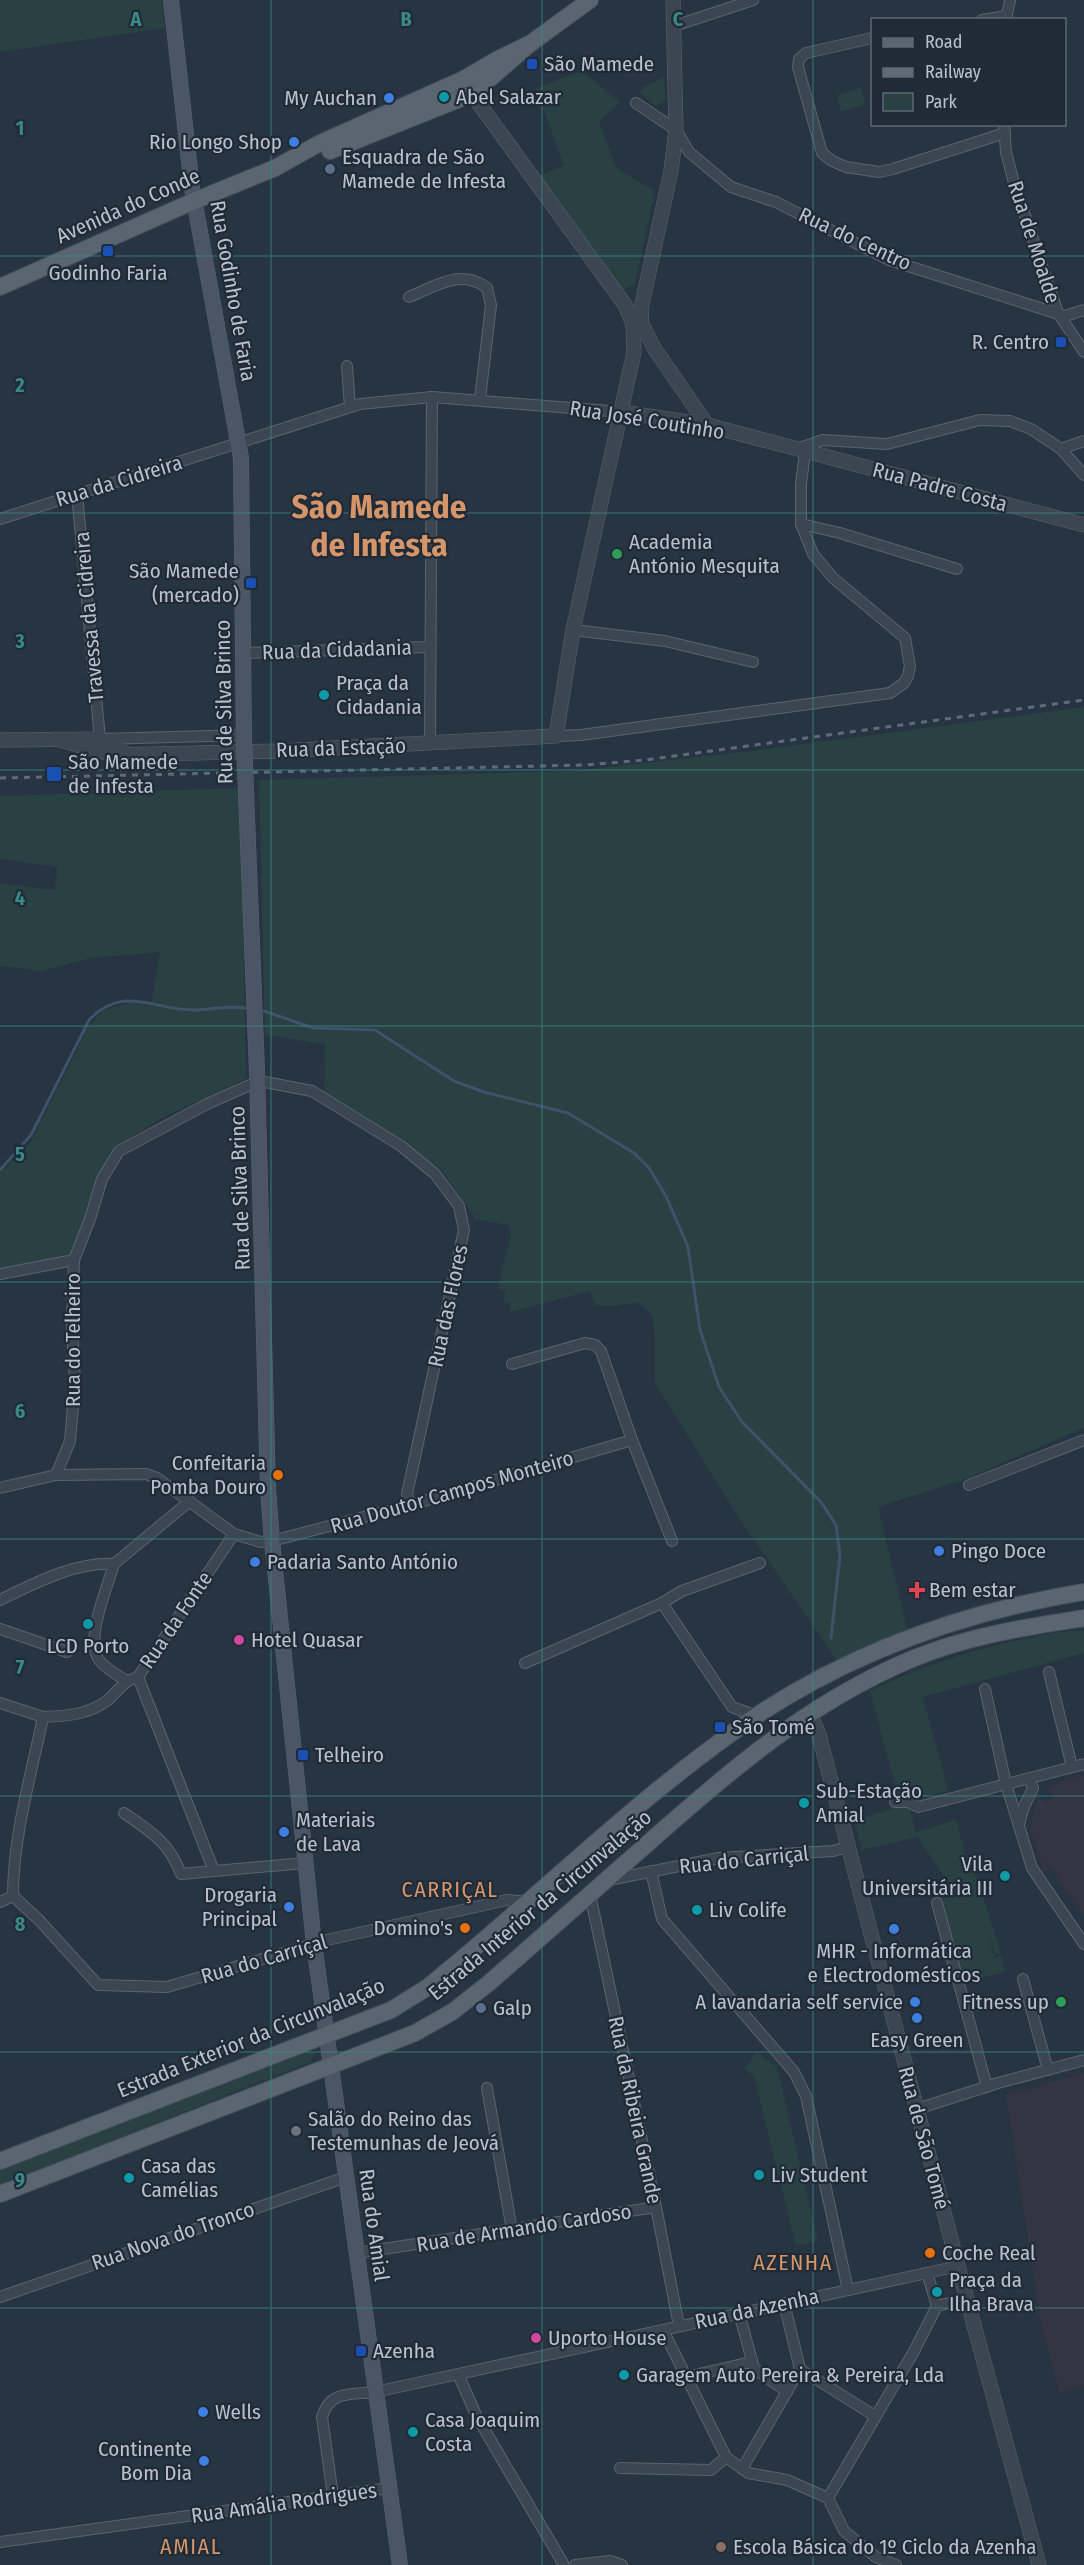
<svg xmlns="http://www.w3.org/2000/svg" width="1084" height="2565" viewBox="0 0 1084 2565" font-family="'Fira Sans Condensed',sans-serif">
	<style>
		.medical { fill: #353443 }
		.green { fill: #294143 }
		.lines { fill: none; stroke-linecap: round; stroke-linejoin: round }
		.stream { stroke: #3e526a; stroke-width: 3 }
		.minor-casing { stroke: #5a646f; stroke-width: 12 }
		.tertiary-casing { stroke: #5a646f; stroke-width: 15 }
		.secondary-casing { stroke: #5a646f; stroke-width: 16 }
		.primary-casing { stroke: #454f5b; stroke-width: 18 }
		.minor { stroke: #3c4652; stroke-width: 10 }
		.tertiary { stroke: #3c4652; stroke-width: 14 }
		.secondary { stroke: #4a5565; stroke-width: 15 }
		.primary { stroke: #5a6572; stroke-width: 16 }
		.rail { stroke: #5e6a79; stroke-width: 3; stroke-dasharray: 6 6; stroke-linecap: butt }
		.secondary-bridge-casing { stroke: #5a646f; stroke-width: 16; stroke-linecap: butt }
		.secondary-bridge { stroke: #4a5565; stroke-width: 15 }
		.grid { fill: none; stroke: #3a8986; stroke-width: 1.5; stroke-opacity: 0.55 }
		.transit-dot { fill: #1a4fb4; stroke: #202b37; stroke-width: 2 }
		.culture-dot { fill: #0f9aa8; stroke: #202b37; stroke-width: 2 }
		.shop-dot { fill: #3f7fe0; stroke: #202b37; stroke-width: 2 }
		.service-dot { fill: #5c6f8a; stroke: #202b37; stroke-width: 2 }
		.leisure-dot { fill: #2e9e5b; stroke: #202b37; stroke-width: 2 }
		.food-dot { fill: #e8710a; stroke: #202b37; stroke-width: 2 }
		.health-dot { fill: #e0444e; stroke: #202b37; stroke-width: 2 }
		.hotel-dot { fill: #d1479c; stroke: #202b37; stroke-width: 2 }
		.worship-dot { fill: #6b7280; stroke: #202b37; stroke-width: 2 }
		.education-dot { fill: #8d6e63; stroke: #202b37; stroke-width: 2 }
		.labels { text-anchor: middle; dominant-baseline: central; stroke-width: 4.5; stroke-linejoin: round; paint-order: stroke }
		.poi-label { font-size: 21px; fill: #b9c1cc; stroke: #202b37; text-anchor: start }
		.street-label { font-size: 21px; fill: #b9c1cc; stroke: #202b37 }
		.neighbourhood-label { font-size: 22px; letter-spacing: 1.5px; fill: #d4956b; stroke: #202b37 }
		.town-label { font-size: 33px; font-weight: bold; fill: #d4956b; stroke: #202b37 }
		.grid-label { font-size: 20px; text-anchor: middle; font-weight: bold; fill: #3a8986; stroke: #202b37; stroke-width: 4.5; stroke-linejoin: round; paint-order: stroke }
	</style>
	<rect width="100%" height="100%" fill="#273442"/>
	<!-- medical -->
	<g class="medical">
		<polygon points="1084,1775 1084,1916 1051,1868 1044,1873 1030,1828 1035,1805 1040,1798 1047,1803 1054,1794 1048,1789 1061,1781"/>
		<polygon points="1084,2073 1084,2385 1060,2394 1042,2329 1006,2095"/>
	</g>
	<!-- green -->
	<g class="green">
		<polygon points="0,0 162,0 165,28 0,52"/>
		<polygon points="582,71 620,102 599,122 617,169 655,191 635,284 620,291 537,176 564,166 536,88"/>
		<polygon points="664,77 666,101 656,106 639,93 643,87"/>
		<polygon points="861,88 865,104 841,112 837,95"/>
		<polygon points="1084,707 1084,1428 963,1480 878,1507 907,1629 838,1662 737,1515 655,1383 655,1336 652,1316 644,1306 635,1303 612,1306 595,1305 590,1291 511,1312 509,1302 503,1303 505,1291 498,1289 511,1233 508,1225 474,1219 474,1216 440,1168 324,1095 325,1044 265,1035 259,780 573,771 759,750"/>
		<polygon points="241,788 246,1079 161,1118 114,1148 71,1257 0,1270 0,1173 29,1145 76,1052 86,1029 104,1010 131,1002 151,1006 160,952 91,958 41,971 0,966 0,883 54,890 58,867 0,859 0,796"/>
		<path d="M1066,1631h18v22l-161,44 25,94 -34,8 -16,-4 -28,-104c64,-31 126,-49 196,-60z"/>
		<polygon points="905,1805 909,1807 916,1832 956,1820 969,1868 974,1869 1001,1953 995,1954 988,1932 994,1957 990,1959 1002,1956 1005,1972 964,1983 942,1899 954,1896 953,1889 917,1837 862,1850 854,1820"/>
		<polygon points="309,2050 316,2054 310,2062 0,2186 0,2167"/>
		<polygon points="757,2052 777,2067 818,2241 796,2246 754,2076 744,2069"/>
	</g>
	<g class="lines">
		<!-- stream -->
		<g class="stream">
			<polyline points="264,1011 313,1028 375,1030 454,1081 484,1092 568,1113 634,1153 649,1168 666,1196 688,1247 700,1330 719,1387 742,1422 821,1502 836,1525 840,1555 831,1638"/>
			<path d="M0,1170l31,-35 58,-115c34,-36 64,-10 105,-10 17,0 33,-5 51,-2"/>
		</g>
		<!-- minor casing -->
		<g class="minor-casing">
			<g id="minor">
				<polyline points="982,20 1007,16"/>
				<polyline points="1006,20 1010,0"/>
				<polyline points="674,26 753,0"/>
				<polyline points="872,38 806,53 799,59 798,67 822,153 832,161 846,167 879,172 893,169 1005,133"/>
				<polyline points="636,103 676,130 689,152 731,187 776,202 889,260 1065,316 1084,310"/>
				<polyline points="1004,124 1006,152 1014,183 1058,313 1084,352"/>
				<path d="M409,297c27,-11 52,-29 78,-9l4,17 -11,94"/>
				<polyline points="347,366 350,407"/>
				<polyline points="797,449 823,440 887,444 980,420 1010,421 1031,429 1061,449 1084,441"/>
				<polyline points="1061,449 1084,475"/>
				<polyline points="77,494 100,739 245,735"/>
				<polyline points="0,519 360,404 432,397 622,412"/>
				<polyline points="801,524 840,533 957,569"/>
				<polyline points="573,630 665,641 753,662"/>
				<polyline points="244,653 429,647"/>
				<polyline points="556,736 581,735 890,693 904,683 908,676 910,666 905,638 833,578 813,554 801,524 801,484 805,452"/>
				<polyline points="430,744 432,397"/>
				<polyline points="0,1274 74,1260"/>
				<polyline points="512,1364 585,1343 595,1345 601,1351 632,1440 672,1541"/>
				<polyline points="56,1475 70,1441 75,1383 72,1324 74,1260 90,1219 102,1179 119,1151 207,1104 250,1085 265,1082 312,1091 401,1146 435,1174 459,1206 464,1230 407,1494 410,1505"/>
				<polyline points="969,1485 1084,1440"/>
				<polyline points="0,1488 56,1475 146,1474 157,1478 234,1534 261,1542 272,1541 410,1505 632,1440"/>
				<path d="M114,1564c-7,25 -29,73 -15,96 6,8 18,15 26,20"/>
				<path d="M0,1600c35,-17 74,-38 114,-36l76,-63"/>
				<polyline points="0,1629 67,1652"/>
				<polyline points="525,1663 662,1603"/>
				<polyline points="1049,1672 1072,1767"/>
				<polyline points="138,1677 214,1871"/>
				<polyline points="985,1689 1006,1784 1032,1868 1084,1944"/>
				<path d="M0,1703l43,14c-12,59 -30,119 -30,179l26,24 59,65 69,2 160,-47 180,-40 21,2"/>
				<polyline points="757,1716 732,1707 662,1603 682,1591 760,1563"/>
				<path d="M43,1717c24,-1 45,-2 65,-17 11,-10 15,-19 30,-23l96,-143"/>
				<polyline points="895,1802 908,1802 918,1807 1084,1764"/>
				<path d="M124,1813c27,19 45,29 57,61l124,-11"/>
				<polyline points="1019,1825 1023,1809 1033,1788 1029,1778"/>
				<polyline points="651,1871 662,1919 794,2072 806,2096 848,2290"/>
				<polyline points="609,1880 719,1858 833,1851 847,1847"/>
				<polyline points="590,1894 656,2207 679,2326"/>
				<polyline points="0,1902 13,1896"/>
				<polyline points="937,1903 987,2087"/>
				<polyline points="1023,1979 1048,2070"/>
				<polyline points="487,2088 512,2230"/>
				<polyline points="917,2109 998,2083 1084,2060"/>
				<polyline points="357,2253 656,2207"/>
				<polyline points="958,2266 927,2273 937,2306 967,2299"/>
				<polyline points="0,2297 346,2177"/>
				<polyline points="784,2303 800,2369 875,2416"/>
				<polyline points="739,2313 754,2368 787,2392"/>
				<polyline points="663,2330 726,2457 748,2473 787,2480 828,2498"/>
				<polyline points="458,2374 477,2417 564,2565"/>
				<polyline points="686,2377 751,2362"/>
				<polyline points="620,2468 711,2470 726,2457"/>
				<polyline points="742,2469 800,2369"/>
				<path d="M333,2496l-11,-79c8,-27 29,-22 53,-25l552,-119"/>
				<polyline points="828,2498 913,2353 937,2306"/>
				<polyline points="828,2498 844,2531 876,2557 896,2565"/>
				<polyline points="0,2542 389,2488"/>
				<polyline points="575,2565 610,2561 622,2565"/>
			</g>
		</g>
		<!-- tertiary casing -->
		<g class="tertiary-casing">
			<g id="tertiary">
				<polyline points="673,0 676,130 671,171 641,309 642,324 654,348 707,425"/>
				<polyline points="622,412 707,425 1084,525"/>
				<polyline points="56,739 114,755 279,751 556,736 573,630 634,352 633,324 625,305 472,94"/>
				<polyline points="0,740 100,739 124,752"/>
				<polyline points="810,1712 819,1735 958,2266 1039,2565"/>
			</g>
		</g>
		<!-- secondary casing -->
		<g class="secondary-casing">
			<g id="secondary">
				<polyline points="171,0 192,188 241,458 244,741"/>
				<polyline points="257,1072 268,1489 272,1541 314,1944 400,2565"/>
			</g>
		</g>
		<!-- primary casing -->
		<g class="primary-casing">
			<g id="primary">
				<polyline points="330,151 472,94 531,43 590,0"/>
				<polyline points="0,287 194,201 275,168 320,143 464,79 498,59 531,43"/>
				<path d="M0,2161l391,-151 37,-23 24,-20c101,-84 195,-177 304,-251 98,-65 212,-105 328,-124"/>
				<path d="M0,2194l415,-161 37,-21 37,-29c52,-46 105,-92 157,-138 82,-73 163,-143 266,-186 55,-23 114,-32 172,-41"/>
			</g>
		</g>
		<!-- minor -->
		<use href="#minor" class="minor"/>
		<!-- tertiary -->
		<use href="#tertiary" class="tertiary"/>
		<!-- secondary -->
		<use href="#secondary" class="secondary"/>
		<!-- primary -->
		<use href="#primary" class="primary"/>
		<!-- rail -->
		<polyline class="rail" points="0,778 586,765 645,760 1084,700"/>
		<!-- secondary-bridge casing -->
		<g class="secondary-bridge-casing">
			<polyline id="secondary-bridge" points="244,741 257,1072"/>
		</g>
		<!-- secondary-bridge -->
		<use href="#secondary-bridge" class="secondary-bridge"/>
	</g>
	<!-- grid -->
	<path class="grid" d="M271,0v2565M542,0v2565M813,0v2565M0,256h1084M0,513h1084M0,770h1084M0,1026h1084M0,1282h1084M0,1539h1084M0,1796h1084M0,2052h1084M0,2308h1084"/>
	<!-- markers -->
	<g class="transit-dot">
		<rect x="526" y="58" width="12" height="12" rx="3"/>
		<rect x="102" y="245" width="12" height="12" rx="3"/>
		<rect x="1055" y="336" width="12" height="12" rx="3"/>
		<rect x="245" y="577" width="12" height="12" rx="3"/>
		<rect x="46" y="766" width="16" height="16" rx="3"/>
		<rect x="714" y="1721" width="12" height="12" rx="3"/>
		<rect x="297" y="1749" width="12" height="12" rx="3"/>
		<rect x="355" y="2345" width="12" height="12" rx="3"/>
	</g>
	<g class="culture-dot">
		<circle cx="444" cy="97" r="6"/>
		<circle cx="324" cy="695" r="6"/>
		<circle cx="88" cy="1624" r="6"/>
		<circle cx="804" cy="1803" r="6"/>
		<circle cx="1005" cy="1876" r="6"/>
		<circle cx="697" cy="1910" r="6"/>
		<circle cx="759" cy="2175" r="6"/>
		<circle cx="129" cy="2178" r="6"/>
		<circle cx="937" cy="2292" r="6"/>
		<circle cx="624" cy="2375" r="6"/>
		<circle cx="413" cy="2432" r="6"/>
	</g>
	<g class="shop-dot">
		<circle cx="389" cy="98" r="6"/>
		<circle cx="294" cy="142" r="6"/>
		<circle cx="939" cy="1551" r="6"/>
		<circle cx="255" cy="1562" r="6"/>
		<circle cx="284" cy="1832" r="6"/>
		<circle cx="289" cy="1907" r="6"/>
		<circle cx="894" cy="1929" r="6"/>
		<circle cx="915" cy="2002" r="6"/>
		<circle cx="917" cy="2018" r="6"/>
		<circle cx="203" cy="2412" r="6"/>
		<circle cx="204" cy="2461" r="6"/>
	</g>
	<g class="service-dot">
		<circle cx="330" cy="169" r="6"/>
		<circle cx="481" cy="2008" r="6"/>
	</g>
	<g class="leisure-dot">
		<circle cx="617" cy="554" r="6"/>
		<circle cx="1061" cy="2002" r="6"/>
	</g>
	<g class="food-dot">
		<circle cx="278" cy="1475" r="6"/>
		<circle cx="465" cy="1928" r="6"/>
		<circle cx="930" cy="2253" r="6"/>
	</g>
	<path class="health-dot" d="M914 1581h6v6h6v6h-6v6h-6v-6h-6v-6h6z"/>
	<g class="hotel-dot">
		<circle cx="239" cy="1640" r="6"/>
		<circle cx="536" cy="2338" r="6"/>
	</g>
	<circle class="worship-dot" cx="296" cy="2131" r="6"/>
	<circle class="education-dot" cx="721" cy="2547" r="6"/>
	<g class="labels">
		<!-- poi labels -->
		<g class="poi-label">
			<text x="544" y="64">São Mamede</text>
			<text x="456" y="97">Abel Salazar</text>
			<text x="377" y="98" text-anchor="end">My Auchan</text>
			<text x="282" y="142" text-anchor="end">Rio Longo Shop</text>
			<text x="342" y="157">Esquadra de São<tspan x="342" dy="24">Mamede de Infesta</tspan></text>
			<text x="108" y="273" text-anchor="middle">Godinho Faria</text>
			<text x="1049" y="342" text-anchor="end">R. Centro</text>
			<text x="629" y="542">Academia<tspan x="629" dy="24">António Mesquita</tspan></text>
			<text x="239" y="571" text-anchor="end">São Mamede<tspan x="239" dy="24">(mercado)</tspan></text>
			<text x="336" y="683">Praça da<tspan x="336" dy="24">Cidadania</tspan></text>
			<text x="68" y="762">São Mamede<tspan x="68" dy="24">de Infesta</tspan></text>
			<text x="266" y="1463" text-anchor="end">Confeitaria<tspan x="266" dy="24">Pomba Douro</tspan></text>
			<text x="951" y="1551">Pingo Doce</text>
			<text x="267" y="1562">Padaria Santo António</text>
			<text x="929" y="1590">Bem estar</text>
			<text x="251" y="1640">Hotel Quasar</text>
			<text x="88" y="1646" text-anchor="middle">LCD Porto</text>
			<text x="732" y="1727">São Tomé</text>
			<text x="315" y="1755">Telheiro</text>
			<text x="816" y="1791">Sub-Estação<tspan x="816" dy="24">Amial</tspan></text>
			<text x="296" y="1820">Materiais<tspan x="296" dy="24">de Lava</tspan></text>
			<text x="993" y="1864" text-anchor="end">Vila<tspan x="993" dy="24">Universitária III</tspan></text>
			<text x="277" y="1895" text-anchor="end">Drogaria<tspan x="277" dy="24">Principal</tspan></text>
			<text x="709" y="1910">Liv Colife</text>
			<text x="453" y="1928" text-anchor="end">Domino's</text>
			<text x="894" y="1951" text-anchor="middle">MHR - Informática<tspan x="894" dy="24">e Electrodomésticos</tspan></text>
			<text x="903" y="2002" text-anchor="end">A lavandaria self service</text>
			<text x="1049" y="2002" text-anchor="end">Fitness up</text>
			<text x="493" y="2008">Galp</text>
			<text x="917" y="2040" text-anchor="middle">Easy Green</text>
			<text x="308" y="2119">Salão do Reino das<tspan x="308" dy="24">Testemunhas de Jeová</tspan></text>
			<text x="141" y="2166">Casa das<tspan x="141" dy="24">Camélias</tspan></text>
			<text x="771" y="2175">Liv Student</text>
			<text x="942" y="2253">Coche Real</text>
			<text x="949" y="2280">Praça da<tspan x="949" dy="24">Ilha Brava</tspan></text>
			<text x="548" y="2338">Uporto House</text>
			<text x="373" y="2351">Azenha</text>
			<text x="636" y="2375">Garagem Auto Pereira &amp; Pereira, Lda</text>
			<text x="215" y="2412">Wells</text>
			<text x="425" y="2420">Casa Joaquim<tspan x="425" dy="24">Costa</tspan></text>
			<text x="192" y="2449" text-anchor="end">Continente<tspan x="192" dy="24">Bom Dia</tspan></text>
			<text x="733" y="2547">Escola Básica do 1º Ciclo da Azenha</text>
		</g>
		<!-- street labels -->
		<g class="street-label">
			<text transform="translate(128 206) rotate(-24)">Avenida do Conde</text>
			<text transform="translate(855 239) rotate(25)">Rua do Centro</text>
			<text transform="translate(1034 242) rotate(72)">Rua de Moalde</text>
			<text transform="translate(233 291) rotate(80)">Rua Godinho de Faria</text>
			<text transform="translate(647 420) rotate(9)">Rua José Coutinho</text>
			<text transform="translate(119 481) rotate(-17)">Rua da Cidreira</text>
			<text transform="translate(940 487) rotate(15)">Rua Padre Costa</text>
			<text transform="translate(89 617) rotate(-95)">Travessa da Cidreira</text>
			<text transform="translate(337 650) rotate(-2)">Rua da Cidadania</text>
			<text transform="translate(224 702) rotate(-91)">Rua de Silva Brinco</text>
			<text transform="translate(341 748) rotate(-2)">Rua da Estação</text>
			<text transform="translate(240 1188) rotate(-92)">Rua de Silva Brinco</text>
			<text transform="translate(448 1306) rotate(-78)">Rua das Flores</text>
			<text transform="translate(73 1340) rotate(-90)">Rua do Telheiro</text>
			<text transform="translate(452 1492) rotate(-16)">Rua Doutor Campos Monteiro</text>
			<text transform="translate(176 1620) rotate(-56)">Rua da Fonte</text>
			<text transform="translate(744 1860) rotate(-6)">Rua do Carriçal</text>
			<text transform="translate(540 1905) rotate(-40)">Estrada Interior da Circunvalação</text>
			<text transform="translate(264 1959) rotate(-16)">Rua do Carriçal</text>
			<text transform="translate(251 2038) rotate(-22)">Estrada Exterior da Circunvalação</text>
			<text transform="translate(635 2110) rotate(78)">Rua da Ribeira Grande</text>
			<text transform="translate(924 2138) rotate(75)">Rua de São Tomé</text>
			<text transform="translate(374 2225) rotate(82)">Rua do Amial</text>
			<text transform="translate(524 2228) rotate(-9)">Rua de Armando Cardoso</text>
			<text transform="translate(173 2236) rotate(-19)">Rua Nova do Tronco</text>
			<text transform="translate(757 2309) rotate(-12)">Rua da Azenha</text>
			<text transform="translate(284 2503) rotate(-8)">Rua Amália Rodrigues</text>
		</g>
		<!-- neighbourhood labels -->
		<g class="neighbourhood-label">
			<text x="450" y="1889">CARRIÇAL</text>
			<text x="793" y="2262">AZENHA</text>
			<text x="191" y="2546">AMIAL</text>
		</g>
		<!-- town labels -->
		<g class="town-label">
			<text x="379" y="507">São Mamede<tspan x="379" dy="38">de Infesta</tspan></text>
		</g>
	</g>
	<g class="grid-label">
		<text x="136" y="26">A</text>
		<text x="406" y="26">B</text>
		<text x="678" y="26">C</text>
		<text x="20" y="135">1</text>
		<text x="20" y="392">2</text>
		<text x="20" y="648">3</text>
		<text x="20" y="905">4</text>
		<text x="20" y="1161">5</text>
		<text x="20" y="1418">6</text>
		<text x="20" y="1674">7</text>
		<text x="20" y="1931">8</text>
		<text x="20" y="2187">9</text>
	</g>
	<!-- legend -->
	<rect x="871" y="18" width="195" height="108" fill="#202b37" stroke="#5d6773" stroke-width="1.5"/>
	<rect x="883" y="38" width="30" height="9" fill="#5a6572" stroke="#5d6773" stroke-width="1.5"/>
	<text x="925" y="48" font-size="18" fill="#b9c1cc">Road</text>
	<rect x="883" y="68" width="30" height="9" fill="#5e6a79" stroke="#5d6773" stroke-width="1.5"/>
	<text x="925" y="78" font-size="18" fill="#b9c1cc">Railway</text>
	<rect x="883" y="93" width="30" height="18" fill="#294143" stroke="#5d6773" stroke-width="1.5"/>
	<text x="925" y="108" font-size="18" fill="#b9c1cc">Park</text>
</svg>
